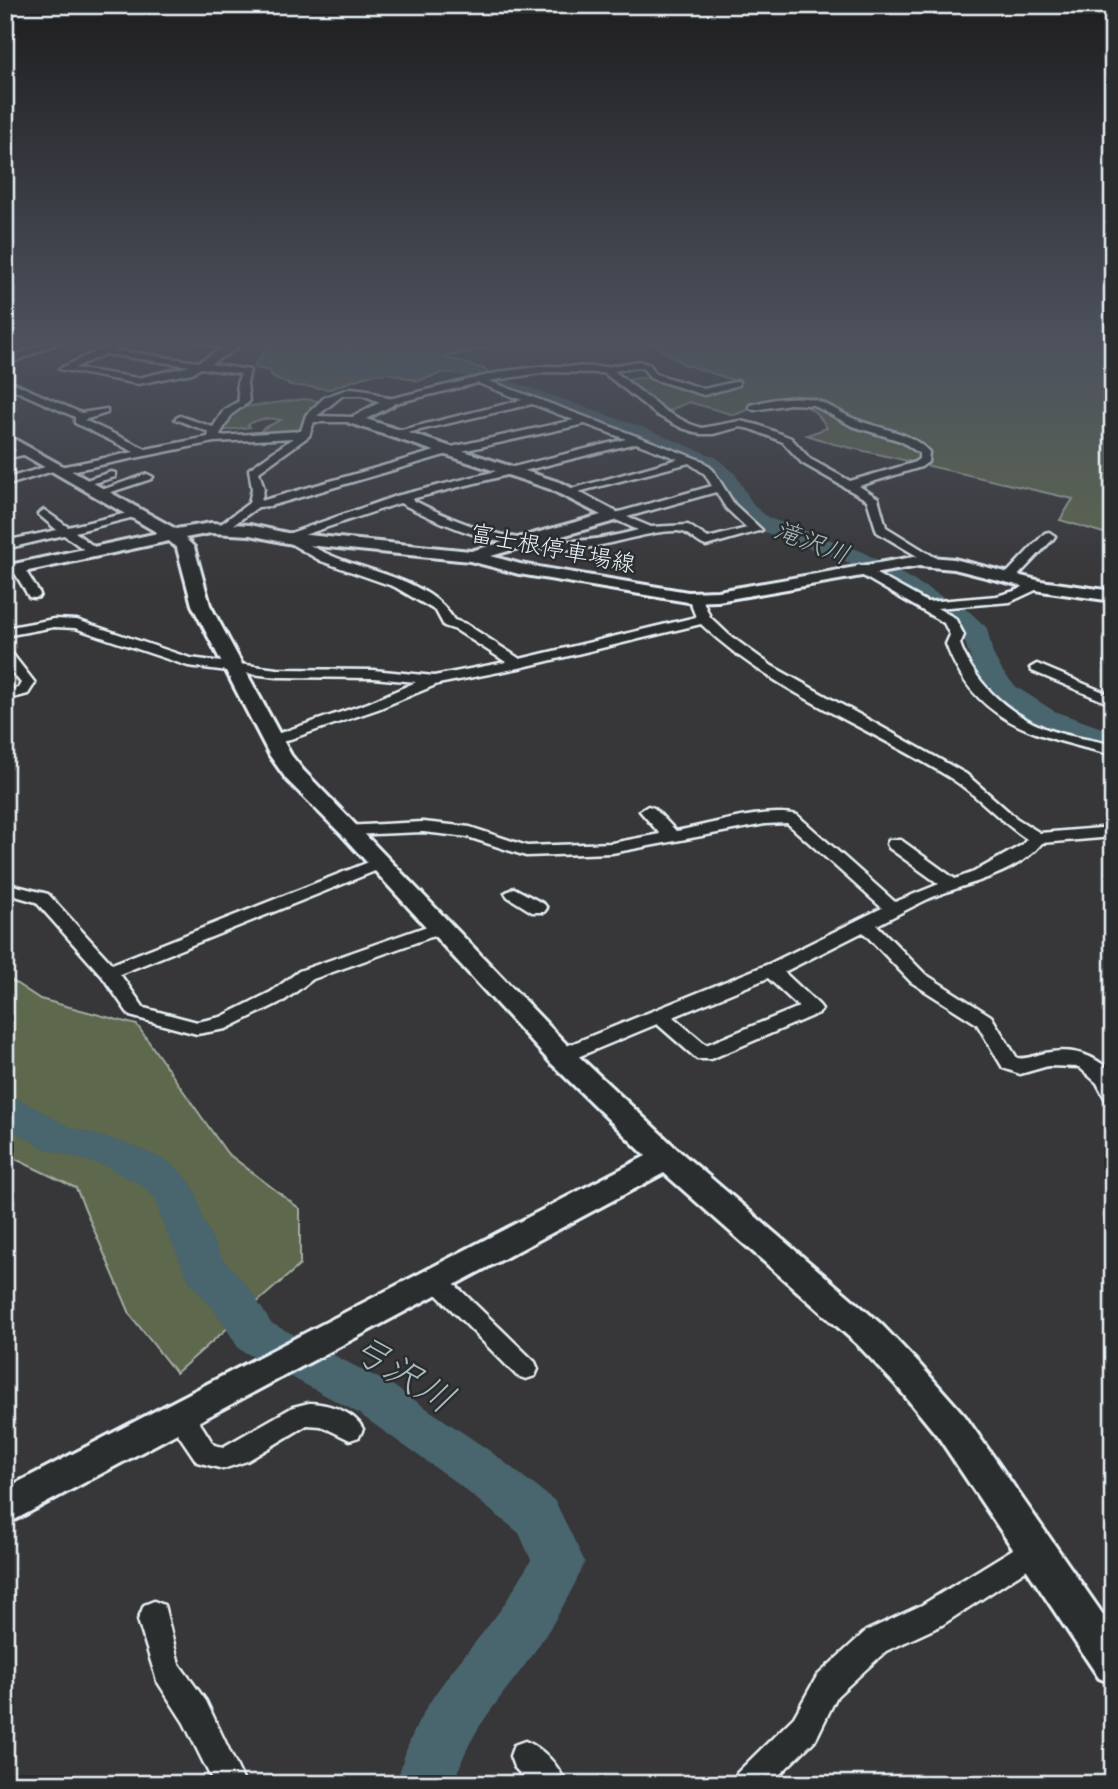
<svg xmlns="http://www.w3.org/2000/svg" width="1118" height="1789" viewBox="0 0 1118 1789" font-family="Itim,'Klee One',sans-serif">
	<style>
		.green { fill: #5d674e; stroke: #a2aca3; stroke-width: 2 }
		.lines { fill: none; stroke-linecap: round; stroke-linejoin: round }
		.river { fill: #49656d; fill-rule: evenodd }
		.street-casing { stroke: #e8f1f8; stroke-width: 5 }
		.secondary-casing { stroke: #e8f1f8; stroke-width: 6 }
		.street { fill: #2a2d2e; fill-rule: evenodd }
		.secondary { fill: #2a2d2e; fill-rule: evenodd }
		.labels { text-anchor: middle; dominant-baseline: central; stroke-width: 5; stroke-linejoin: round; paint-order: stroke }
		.far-street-label { font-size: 24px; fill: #e8f1f8; stroke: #2a2d2e }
		.far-water-label { font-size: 26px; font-style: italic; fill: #a8b9c0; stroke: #2a2d2e }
		.near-water-label { font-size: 38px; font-style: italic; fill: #a8b9c0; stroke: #2a2d2e }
	</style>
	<rect width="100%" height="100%" fill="#373638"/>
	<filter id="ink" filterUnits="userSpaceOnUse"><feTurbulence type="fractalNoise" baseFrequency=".0143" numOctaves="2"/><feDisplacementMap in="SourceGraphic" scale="14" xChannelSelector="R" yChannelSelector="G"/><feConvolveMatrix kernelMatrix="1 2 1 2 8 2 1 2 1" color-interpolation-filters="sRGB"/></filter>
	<g filter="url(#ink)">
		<!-- green -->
		<g class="green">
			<polygon points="271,342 352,342 343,359 354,342 495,342 496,347 444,357 484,369 491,375 482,377 445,372 418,381 389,373 372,374 330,389 290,385 272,376 269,370 258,369 254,365"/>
			<path d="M649,342h464v194l-53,-16 13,-21 -239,-55 -27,-9 20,-7c-17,-30 -33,-25 -65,-27l2,3 -30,11 -45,-13 -26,11 -38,-33c9,-1 19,-3 28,-2 32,5 51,26 80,2l-49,-16z"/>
			<path d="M304,399l21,3 -26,29 -36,5 -4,-2 3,-5 19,-9c-11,-3 -22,-2 -33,5l2,2 -30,4 17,-23z"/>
			<polygon points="5,976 40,999 137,1025 227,1153 300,1209 300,1265 176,1373 131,1316 76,1188 5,1154"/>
		</g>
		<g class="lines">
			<!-- river -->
			<g class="river">
				<path d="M329,342h17l-3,5 2,10c37,15 76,-3 114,6l188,66 68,28 20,17 19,32 15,12 92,33 109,61 17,16 6,26 10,18 12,14 39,25 59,21v18c-48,-12 -109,-30 -135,-75 -11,-18 -11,-40 -26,-53l-107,-61 -92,-33 -15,-13 -20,-32 -17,-18 -68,-28 -182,-65 -86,2 -20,-4 -17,-10 -3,-13z"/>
				<path d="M5,1095l14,4 53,29 60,17 39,18 19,19 6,11 7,26 18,38 29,32 21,34 121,62 98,66 65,50 30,61c-12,27 -27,55 -44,80 -30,47 -74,86 -86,142h-58c18,-83 60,-114 106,-178 10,-15 19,-31 28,-46l-12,-27 -65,-52 -96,-68 -119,-64 -21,-34 -30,-36 -27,-60 -5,-20 -15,-14 -36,-19 -60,-17 -40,-22z"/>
			</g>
			<!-- street casing -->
			<g class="street-casing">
				<g id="street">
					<polygon points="48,342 60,342 5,366 5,359"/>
					<path d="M116,342h12l-14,8 84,12 26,-14 -27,-6 39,3v4l-26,15 40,6 -3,13 2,19 -17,12 -13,22 82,-5 5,-16 19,-18 26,-9 17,2 21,9 116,-28 42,-5 59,1 33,-6 11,4 6,9 48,15 35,-8v4l-35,10 -54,-17 -6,-9 -6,-2 -24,4 51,40 25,13 12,4 38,-7 18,4 33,13 19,21 40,22 63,-18 6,-4v-6l-18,-12 -49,-15 -39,-21 -23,-1 -36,6 -5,-3 1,-2c18,-5 36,-9 55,-7 19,2 32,14 50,21 26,11 54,11 74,33l-1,10 -7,5 -62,19 19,12 8,29 50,31v6l-4,1 -55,-33 -10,-32 -65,-37 -19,-21 -32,-13 -11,-2 -27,7h-12l-19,-6 -25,-13 -53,-42 -57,-1 -58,9 214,80 10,9 21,34 28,26 -56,16c-9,-3 -15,-11 -23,-14 -20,-6 -81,16 -107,17 -66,3 -118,-17 -176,-46l-105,35c12,5 23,12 35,17 40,18 100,24 124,65l12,4 54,35 176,-42 -8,-20 7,-4 5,1 10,23 19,18 43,31 194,108 50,44 24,15 73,-6v10l-71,6c-28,34 -78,40 -116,57 -17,8 -33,17 -49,25l48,49 66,42 26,42c9,2 19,-3 28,-5 26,-5 50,1 68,21v28l-7,-2 -9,-17 -18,-16 -31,-1 -28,8 -17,-6 -26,-44 -66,-42 -48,-50 -79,40 35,33 3,4 -3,4 -108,46h-14l-40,-35 -89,37h-14l-3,-5 3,-5 217,-88 111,-55 -95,-85 -22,1 -153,29 -86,3 -58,-19 -45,-5 -73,3 -8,-5 2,-4 79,-4 47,5 57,19 85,-3 48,-9 -20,-23 8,-5 6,2 22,23c33,-6 89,-24 121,-16l98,87 44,-18 -50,-36 -2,-4 2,-4h12l54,39 19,-7 48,-27 5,-6c-27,-17 -48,-43 -75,-60 -83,-52 -180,-87 -251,-155l-182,44 -81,16 -60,25 -105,36 -5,-2 -3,-3 3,-3 100,-34 48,-21 -43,-4 -96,-1 -89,-11 -113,-38 -21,-1 -49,9v-8l49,-9 23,1 113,38 87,11 96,1 61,6 72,-14 -50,-32 -12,-4 -8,-15 -41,-24 -74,-26 -42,-24 117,-41 230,-57 -41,-15 -137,30 -178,52 -12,1 -33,24 -6,-4 2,-3 28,-21 3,-14 -3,-20 44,-31 -79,4 -153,31 -5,-3 -51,16v-7l50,-15 5,3 74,-15 -59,-29v-6l-70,-31v-7l76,34 26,-4v4l-23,7 62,29 62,-12 1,-5 -34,-13 5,-3 33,11 11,-17 15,-9 -2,-18 4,-9 -40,-6 -9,5 -54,11 -79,-15zM105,354l85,12 -52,12 -64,-10zM478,383l44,17 -133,33 5,3 138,-32 42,16 -132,29 -181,52 3,-12 -5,-17 50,-36 5,-14h44v-4l-4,-1 -37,-1 26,-21h19l26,10zM636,443l42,16 -114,32 6,3 119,-31 16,11 7,12 -100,28v4l26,12c-86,24 -150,9 -227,-31zM716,492l10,16 21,20 -39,10 -20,-13 -37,2 -24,-10zM768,978l31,29 -93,38 -33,-28z"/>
					<polygon points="28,448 32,449 32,453 5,459 5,453"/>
					<polygon points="111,472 115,473 115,477 83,486 77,483"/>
					<polygon points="147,474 153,477 151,479 99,496 93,493"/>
					<polygon points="44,510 68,527 136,511 142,515 75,532 97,549 97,555 93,556 64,535 5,549 5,541 57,530 38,514"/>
					<polygon points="1049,532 1055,536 1053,539 1013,581 1005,581 1005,575 1045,533"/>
					<polygon points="18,564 22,565 40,594 39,597 34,598 29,597 12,568"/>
					<path d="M860,565l67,37 70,-6 21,-6 12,-8h10v6l-30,14 -73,6 18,10 9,17 -4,9c16,43 55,76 99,89 17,5 36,7 54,12v10c-74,-19 -138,-30 -167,-111l4,-9 -6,-12 -88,-51v-6z"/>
					<polygon points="5,650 10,651 35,683 28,694 5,700 5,691 18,688 21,683 5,664"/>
					<polygon points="1037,664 1113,696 1113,705 1032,671 1030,668"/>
					<polygon points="379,858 385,859 388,863 385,867 120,974 144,1008 197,1022 221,1017 271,992 299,971 433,924 445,924 448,928 445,932 313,979 285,1000 226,1029 197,1034 130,1016 102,976 36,902 5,893 5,883 48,894 112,964"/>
					<polygon points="514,888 544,904 547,908 544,912 532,912 508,897 505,893"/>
					<polygon points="437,1272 445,1275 535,1362 538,1369 535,1376 526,1379 517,1376 429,1287 425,1281 429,1275"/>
					<path d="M309,1403c18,0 46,9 54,26l-4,8 -9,3 -29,-14 -14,-1 -60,36 -24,8 -26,-7 -31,-46 4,-8c22,-7 33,21 44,37l9,2 70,-40z"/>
					<polygon points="1034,1536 1044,1540 1048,1549 1044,1558 942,1625 886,1651 837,1696 816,1739 770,1784 733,1784 737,1773 794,1717 817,1676 866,1631 922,1605"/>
					<polygon points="154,1601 164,1605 179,1664 206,1701 245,1784 214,1784 184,1723 157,1681 138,1620 144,1605"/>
					<path d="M525,1741c18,7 34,25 41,43h-36l-16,-17 -4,-11 4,-11z"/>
				</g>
			</g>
			<!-- secondary casing -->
			<g class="secondary-casing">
				<polygon id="secondary" points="388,398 393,399 393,405 366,419 562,483 624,516 622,519 491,556 520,564 688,592 718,591 919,556 954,559 1041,581 1113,591 1113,601 1041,591 954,569 919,566 718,601 688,602 519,574 470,561 287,543 250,535 211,533 185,538 194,547 210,605 291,755 303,770 571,1049 678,1150 881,1324 920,1365 965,1416 1113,1629 1113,1684 1099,1678 939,1438 896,1385 857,1344 664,1173 5,1525 5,1489 646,1156 551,1063 342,835 287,780 270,756 192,605 177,548 169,541 5,576 5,566 158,533 5,444 5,434 176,529 211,523 250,525 287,533 471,551 601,515 550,489 349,423 347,420"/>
			</g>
			<!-- street -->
			<use href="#street" class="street"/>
			<!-- secondary -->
			<use href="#secondary" class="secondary"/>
		</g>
	</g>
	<!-- sky -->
	<linearGradient id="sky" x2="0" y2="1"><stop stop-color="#1e1e1f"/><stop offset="0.58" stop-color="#4d525e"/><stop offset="1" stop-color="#4d525e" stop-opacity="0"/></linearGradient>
	<rect width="1118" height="592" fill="url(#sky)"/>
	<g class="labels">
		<!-- far-street labels -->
		<g class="far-street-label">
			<text transform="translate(553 548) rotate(11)">富士根停車場線</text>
		</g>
		<!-- far-water labels -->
		<g class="far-water-label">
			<text transform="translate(812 542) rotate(21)">滝沢川</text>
		</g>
		<!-- near-water labels -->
		<g class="near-water-label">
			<text transform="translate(403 1373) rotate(32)">弓沢川</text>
		</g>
	</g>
	<!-- margin -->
	<rect width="1118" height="1789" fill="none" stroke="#2a2d2e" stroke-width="28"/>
	<rect x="14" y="14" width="1090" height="1761" fill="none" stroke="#e8f1f8" stroke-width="2.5" filter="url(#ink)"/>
</svg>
